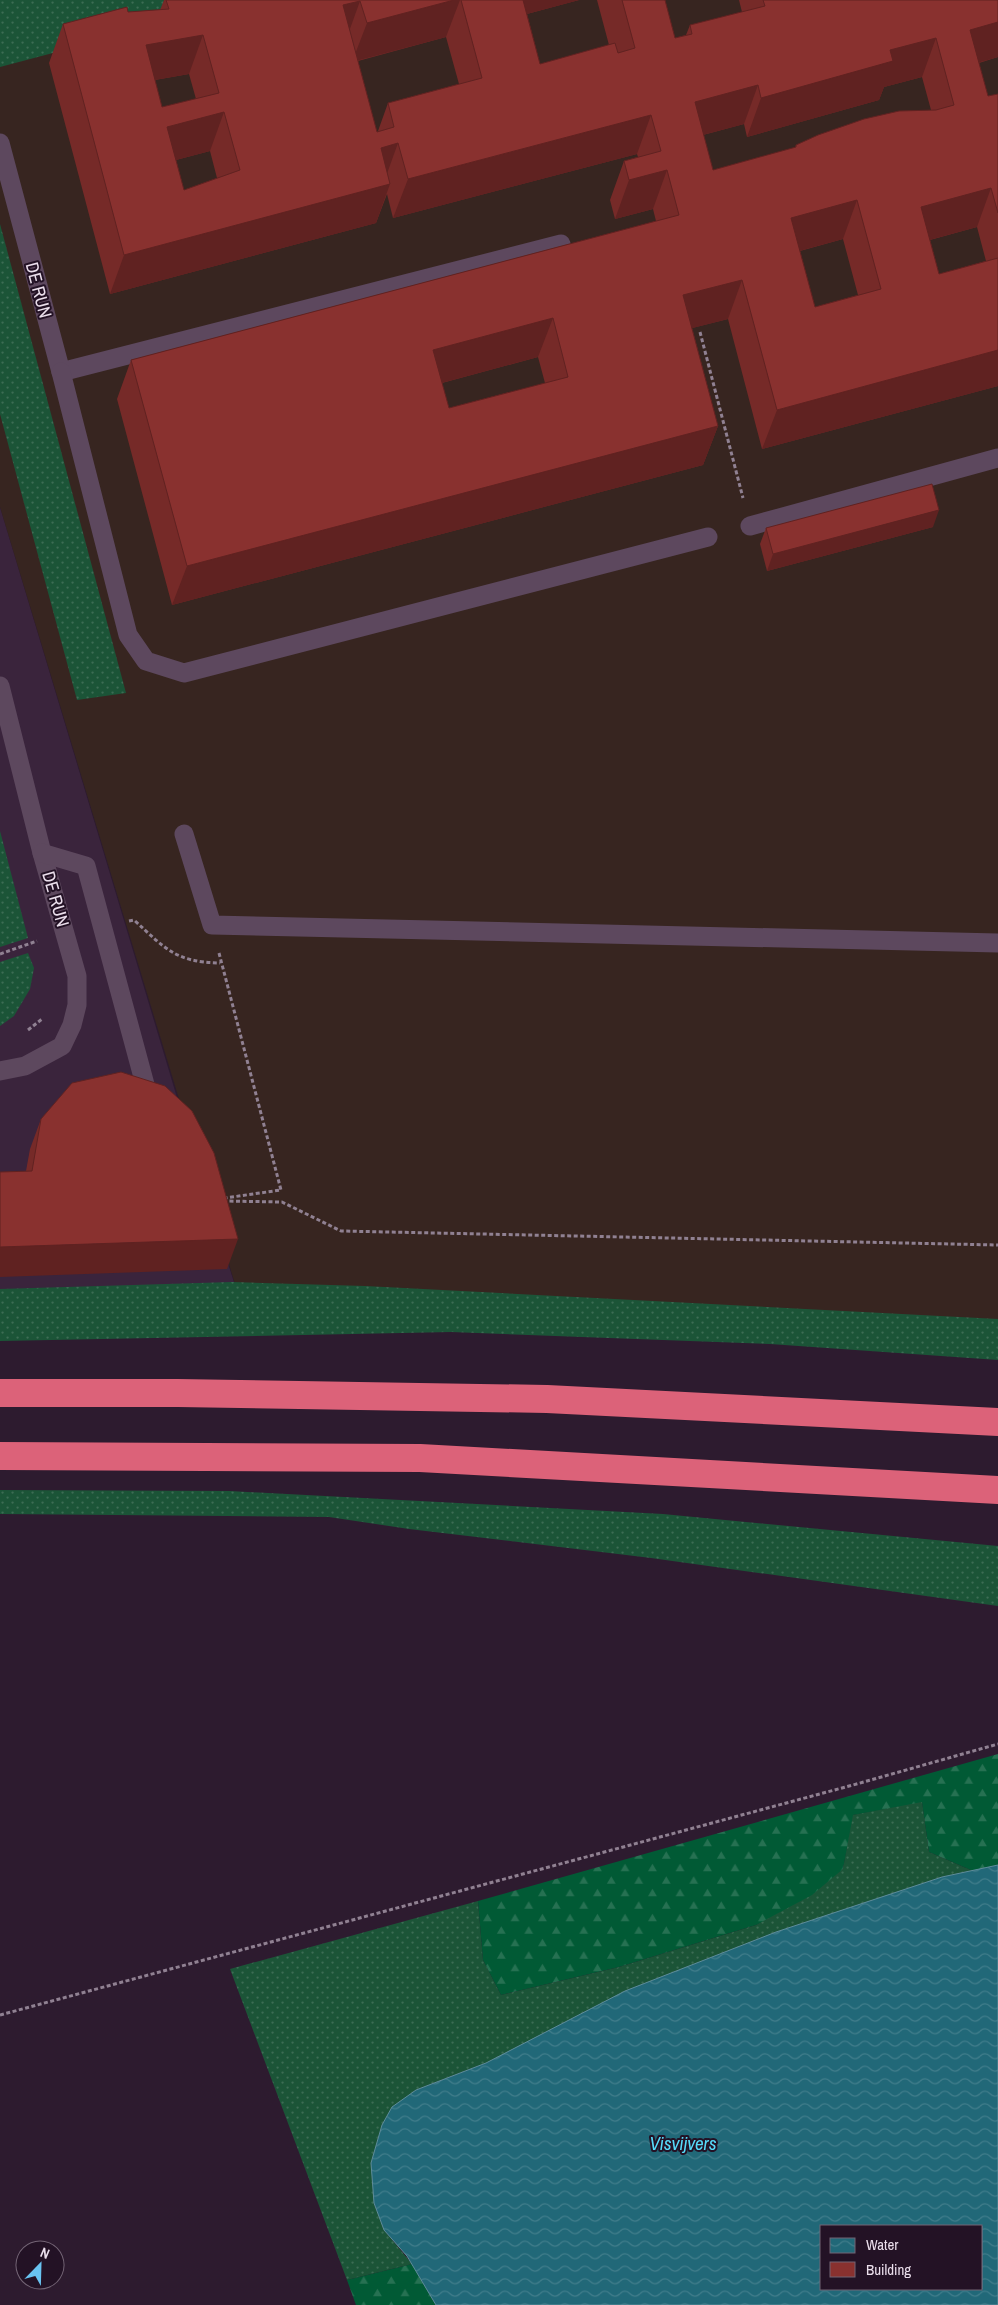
<svg xmlns="http://www.w3.org/2000/svg" width="998" height="2305" viewBox="0 0 998 2305" font-family="'Archivo Narrow',sans-serif">
	<style>
		.built { fill: #3a243c }
		.medical { fill: #372520 }
		.grass { fill: url(#grass-dots) }
		.forest { fill: url(#forest-firs) }
		.water { fill: url(#water-waves); stroke: #5e8c9b; fill-rule: evenodd }
		.lines { fill: none; stroke-linecap: round; stroke-linejoin: round }
		.path { stroke: #908192; stroke-width: 3; stroke-dasharray: 4 2.5; stroke-linecap: butt }
		.lane { stroke: #5d485e; stroke-width: 19 }
		.highway { stroke: #dc6279; stroke-width: 28 }
		.wall { fill: #762a28; fill-rule: evenodd }
		.shaded-wall { fill: #602221 }
		.building { fill: #89312f; stroke: #602221; fill-rule: evenodd }
		.labels { text-anchor: middle; dominant-baseline: central; stroke-width: 4; stroke-linejoin: round; paint-order: stroke }
		.street-label { font-size: 18px; fill: #ebdfec; stroke: #231225 }
		.water-label { font-size: 19px; font-style: italic; fill: #56daf9; stroke: #231225 }
	</style>
	<defs>
		<pattern id="grass-dots" width="8" height="8" patternUnits="userSpaceOnUse" patternTransform="scale(1.25)"><rect width="8" height="8" fill="#1b5437"/><path d="M2 2h.1M6 6h.1" fill="none" stroke="#3c6c54" stroke-width="1.8" stroke-linecap="round"/></pattern>
		<pattern id="forest-firs" width="22" height="20" patternUnits="userSpaceOnUse" patternTransform="scale(1.25)"><rect width="22" height="20" fill="#015a35"/><path d="M5 1l3.5 6h-7zM16 11l3.5 6h-7z" fill="#267152"/></pattern>
		<pattern id="water-waves" width="16" height="10" patternUnits="userSpaceOnUse" patternTransform="scale(1.25)"><rect width="16" height="10" fill="#216878"/><path d="M0 5q4-4 8 0t8 0" fill="none" stroke="#417d8b"/></pattern>
	</defs>
	<rect width="100%" height="100%" fill="#2d1b2f"/>
	<!-- built -->
	<polygon class="built" points="0,507 208,1201 241,1304 0,1310"/>
	<!-- medical -->
	<polygon class="medical" points="0,0 998,0 998,1330 241,1304 0,507"/>
	<!-- grass -->
	<g class="grass">
		<polygon points="0,0 253,0 0,67"/>
		<polygon points="0,224 126,693 77,700 0,414"/>
		<polygon points="0,831 28,938 0,947"/>
		<polygon points="28,953 34,968 30,989 14,1016 0,1026 0,962"/>
		<polygon points="232,1282 365,1286 998,1319 998,1360 770,1344 451,1332 0,1341 0,1289"/>
		<polygon points="0,1490 230,1491 663,1514 998,1546 998,1606 651,1558 409,1529 329,1517 0,1514"/>
		<polygon points="922,1801 929,1852 973,1871 942,1877 486,2063 416,2090 374,2203 384,2230 412,2264 347,2280 230,1969 478,1901 483,1960 501,1995 619,1967 756,1925 843,1869 852,1815"/>
	</g>
	<!-- forest -->
	<g class="forest">
		<polygon points="998,1754 998,1865 973,1871 929,1852 922,1802 853,1815 843,1869 812,1895 756,1925 619,1967 501,1995 483,1960 478,1901"/>
		<polygon points="412,2264 436,2305 356,2305 347,2280"/>
	</g>
	<!-- water -->
	<path class="water" d="M998,1865v440h-562l-29,-49 -23,-26 -10,-27 -3,-40 11,-38 10,-18 24,-17 70,-27 139,-72 151,-59 166,-55zM822,2226h160v63h-160z"/>
	<g class="lines">
		<!-- path -->
		<g class="path">
			<polyline points="700,332 743,498"/>
			<path d="M129,921l5,-1c32,29 41,42 86,43"/>
			<polyline points="219,953 281,1190 225,1198"/>
			<polyline points="0,954 37,941"/>
			<polyline points="28,1030 42,1019"/>
			<polyline points="223,1201 282,1202 341,1231 998,1245"/>
			<polyline points="0,2015 853,1785 998,1744"/>
		</g>
		<!-- lane -->
		<g class="lane">
			<polyline points="0,143 61,372 561,244"/>
			<polyline points="61,372 128,635 146,661 184,673 708,537"/>
			<polyline points="750,526 998,458"/>
			<polyline points="0,686 42,853 77,976 77,1005 72,1025 62,1046 25,1066 0,1071"/>
			<polyline points="184,834 212,925 998,943"/>
			<polyline points="42,853 86,866 150,1103"/>
		</g>
		<!-- highway -->
		<g class="highway">
			<polyline points="0,1393 178,1393 547,1399 998,1422"/>
			<polyline points="0,1456 420,1458 998,1490"/>
		</g>
	</g>
	<!-- wall -->
	<g class="wall">
		<path d="M164,0h415l-52,14 13,50 69,-19 -12,-45h68l10,38 11,-3 4,-10 52,-13 -3,-12h259v57l-19,6 9,33 10,-2v292l-236,63 -34,-130 -36,9 26,98 -15,39 -531,140 -55,-206 14,-39 525,-139 -3,-12 -38,10 -5,-19 14,-39 14,-4 -1,-3 -244,64 -6,-24 -11,29 -266,71 -61,-231 14,-39 65,-12 32,-2zM446,37l13,47 -71,19 -10,28 -1,1 -19,-71zM189,74l7,25 -34,8 -7,-27zM922,77l9,33 -135,35 -1,3 -82,22 -10,-35 41,-11 3,13 132,-37 5,-13zM210,151l7,27 -33,12 -8,-30zM977,227l9,34 -47,13 -9,-34zM843,239l15,56 -43,12 -15,-56zM538,357l7,26 -96,25 -7,-25z"/>
		<polygon points="933,527 767,571 760,544 766,528"/>
		<polygon points="41,1119 227,1269 26,1171 30,1149"/>
	</g>
	<!-- shaded-wall -->
	<g class="shaded-wall">
		<polygon points="454,0 460,0 446,37 352,62 367,23"/>
		<polygon points="512,0 579,0 504,20"/>
		<polygon points="360,1 346,40 343,5"/>
		<polygon points="998,22 998,57 956,69 970,30"/>
		<polygon points="203,35 189,74 131,84 146,45"/>
		<polygon points="936,38 922,77 884,87 879,100 747,137 761,98 890,50"/>
		<polygon points="758,85 744,124 680,141 695,102"/>
		<polygon points="224,112 210,151 153,166 167,127"/>
		<polygon points="651,115 637,154 393,218 408,179"/>
		<polygon points="398,143 384,182 381,148"/>
		<polygon points="667,170 653,209 615,219 629,180"/>
		<polygon points="390,184 376,223 110,294 124,255"/>
		<polygon points="991,188 977,227 907,246 921,207"/>
		<polygon points="857,200 843,239 777,257 791,218"/>
		<polygon points="742,280 728,319 669,334 683,295"/>
		<polygon points="553,318 538,357 419,389 433,350"/>
		<polygon points="998,350 998,386 762,449 777,410"/>
		<polygon points="718,426 703,465 172,605 187,566"/>
		<polygon points="939,510 933,527 767,571 773,554"/>
		<polygon points="238,1239 227,1269 0,1277 0,1247"/>
	</g>
	<!-- building -->
	<g class="building">
		<path d="M166,0h288l-87,23 -7,-22 -17,4 34,127 17,-5 -6,-24 94,-25 -21,-78h62l17,64 75,-21 3,10 17,-5 -13,-48h43l10,38 17,-4 -2,-9 75,-19 -2,-6h235v22l-28,8 18,66 10,-2v119l-7,-25 -70,19 18,67 59,-16v92l-221,60 -35,-130 -59,15 35,131 -531,140 -56,-206 548,-145 -12,-45 -38,10 -5,-19 37,-10 -10,-36 -243,64 -10,-36 -17,5 9,36 -266,71 -61,-231 64,-17 1,5 41,-3zM203,35l16,58 -57,14 -16,-62zM936,38l18,67 -18,5 -37,1 -35,8 -46,16 -22,10v2l-83,23 -18,-68 63,-17 3,13 132,-37 -3,-11zM224,112l16,58 -56,20 -17,-63zM857,200l24,89 -66,18 -24,-89zM553,318l15,59 -119,31 -16,-58z"/>
		<polygon points="932,484 939,510 773,554 766,528"/>
		<polygon points="121,1072 165,1086 192,1111 214,1153 238,1239 0,1247 0,1172 32,1171 41,1119 72,1083"/>
	</g>
	<g class="labels">
		<!-- street labels -->
		<g class="street-label">
			<text transform="translate(39 290) rotate(75)">DE RUN</text>
			<text transform="translate(56 899) rotate(74)">DE RUN</text>
		</g>
		<!-- water labels -->
		<g class="water-label">
			<text x="683" y="2143">Visvijvers</text>
		</g>
	</g>
	<!-- legend -->
	<rect x="820" y="2225" width="162" height="65" fill="#231225" stroke="#736475"/>
	<rect x="830" y="2238" width="25" height="15" fill="url(#water-waves)" stroke="#736475"/>
	<text x="866" y="2250" font-size="15" fill="#ebdfec">Water</text>
	<rect x="830" y="2262" width="25" height="15" fill="#89312f" stroke="#736475"/>
	<text x="866" y="2275" font-size="15" fill="#ebdfec">Building</text>
	<!-- north arrow -->
	<g transform="translate(40 2265) rotate(23)"><circle r="24" fill="#231225" stroke="#736475"/>
	<path d="M0-4L9 19L0 12L-9 19Z" fill="#69c3f1"/>
	<text y="-8" font-size="14" font-weight="bold" text-anchor="middle" fill="#ebdfec">N</text>
	</g>
</svg>
